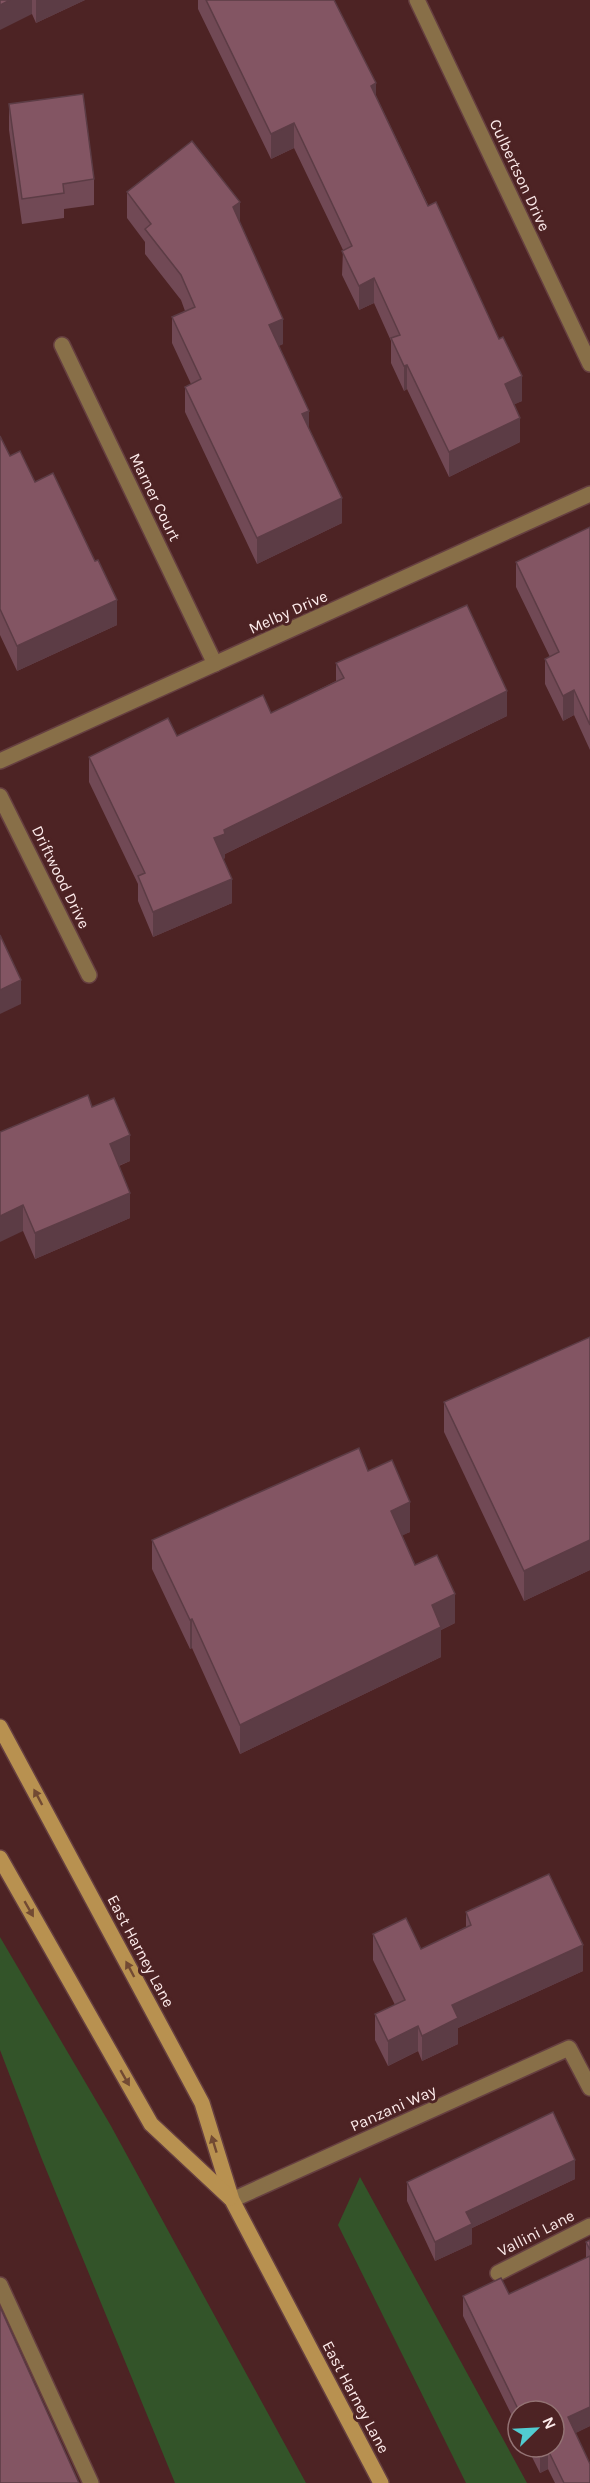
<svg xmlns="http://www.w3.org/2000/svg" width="590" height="2483" viewBox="0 0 590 2483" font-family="Karla,sans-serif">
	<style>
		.green { fill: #335429 }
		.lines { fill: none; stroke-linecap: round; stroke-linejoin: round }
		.service-casing { stroke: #663f40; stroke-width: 18 }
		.minor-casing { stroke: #663f40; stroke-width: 18 }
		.secondary-casing { stroke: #663f40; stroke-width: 18 }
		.service { stroke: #886f48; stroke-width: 15 }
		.minor { stroke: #886f48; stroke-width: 15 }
		.secondary { stroke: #b89150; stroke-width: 15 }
		.wall { fill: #714955 }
		.shaded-wall { fill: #5c3c45 }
		.building { fill: #835563; stroke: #5c3c45; stroke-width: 1.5 }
		.oneway { fill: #724a33 }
		.labels { text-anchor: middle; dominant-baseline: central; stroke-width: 6; stroke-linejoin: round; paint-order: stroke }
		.street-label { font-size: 16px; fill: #fdebeb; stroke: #4d2324 }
	</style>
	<rect width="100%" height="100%" fill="#4d2324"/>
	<!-- green -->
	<g class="green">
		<polygon points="0,1937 111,2126 306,2483 175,2483 41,2157 0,2050"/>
		<polygon points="360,2177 527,2483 466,2483 338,2225"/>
	</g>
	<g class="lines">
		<!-- service casing -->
		<g class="service-casing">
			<polyline id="service" points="0,2285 91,2483"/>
		</g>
		<!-- minor casing -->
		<g class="minor-casing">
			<g id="minor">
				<polyline points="417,0 590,364"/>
				<polyline points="62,345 215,664"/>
				<polyline points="0,761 590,494"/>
				<polyline points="0,796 89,975"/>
				<polyline points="232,2200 569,2048 590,2088"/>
				<polyline points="498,2273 590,2226"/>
			</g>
		</g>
		<!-- secondary casing -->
		<g class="secondary-casing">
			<g id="secondary">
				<polyline points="0,1727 202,2103 232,2200 381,2483"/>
				<polyline points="0,1858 151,2124 230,2198"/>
			</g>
		</g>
		<!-- service -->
		<use href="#service" class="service"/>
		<!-- minor -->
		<use href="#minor" class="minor"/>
		<!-- secondary -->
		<use href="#secondary" class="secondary"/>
	</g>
	<!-- wall -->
	<g class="wall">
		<polygon points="0,0 85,0 36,23 32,14"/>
		<polygon points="198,0 334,0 376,96 522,401 514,404 520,442 449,477 407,389 404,391 391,363 391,341 374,303 359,310 342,275 343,250 294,148 271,159 198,9"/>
		<polygon points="9,104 94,179 94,205 64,209 64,218 22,224 9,130"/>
		<polygon points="127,192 240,224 283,344 278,346 342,523 257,564 185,412 185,387 191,384 172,343 172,317 185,311 181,300 145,254 145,242 127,218"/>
		<polygon points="0,436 10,456 35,482 117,625 17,671 0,635"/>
		<polygon points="590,527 590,750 574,715 563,721 545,684 545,659 550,657 516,587 516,562"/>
		<polygon points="336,663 507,716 225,854 225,858 223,859 232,903 153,937 138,901 138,884 89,782 89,757 271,713 336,681"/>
		<polygon points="92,1107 130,1161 119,1166 130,1218 35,1259 23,1231 0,1132"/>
		<polygon points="590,1337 590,1570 524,1601 444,1432 444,1402"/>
		<polygon points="368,1471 410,1532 402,1535 415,1565 455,1623 441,1630 441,1657 240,1754 192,1648 190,1649 152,1569 152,1540"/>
		<polygon points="466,1912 583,1971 458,2028 458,2044 422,2061 418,2051 388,2066 375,2040 375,2014 395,2005 373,1960 373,1934 421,1949 466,1927"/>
		<polygon points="575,2179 472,2228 472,2244 435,2261 407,2201 407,2182"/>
		<polygon points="590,2240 590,2426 575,2433 590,2483 555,2483 548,2469 540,2473 527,2447 554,2447 554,2411 518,2411 518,2428 463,2316 463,2296 509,2294 586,2258 586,2242"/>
	</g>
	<!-- shaded-wall -->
	<g class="shaded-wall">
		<polygon points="10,0 32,0 32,14 0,30 0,5"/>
		<polygon points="36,0 85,0 36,23"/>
		<polygon points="376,83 376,108 371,86"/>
		<polygon points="294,123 294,148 271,159 271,134"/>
		<polygon points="240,202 240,227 233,207"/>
		<polygon points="374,278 374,303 359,310 359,286"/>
		<polygon points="283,319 283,344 269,351 269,325"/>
		<polygon points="407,365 407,389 404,391 404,366"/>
		<polygon points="522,376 522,401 505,409 505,384"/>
		<polygon points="309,411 309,437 302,414"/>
		<polygon points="520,418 520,442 449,477 449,452"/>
		<polygon points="342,498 342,523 257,564 257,538"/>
		<polygon points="117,600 117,625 17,671 17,646"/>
		<polygon points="574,690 574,715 563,721 563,696"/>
		<polygon points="507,691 507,716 225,854 225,858 214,863 214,838 224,830"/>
		<polygon points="232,879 232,903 153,937 153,912"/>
		<polygon points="21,980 21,1004 0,1014 0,990"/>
		<polygon points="130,1135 130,1161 110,1169 110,1144"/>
		<polygon points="130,1193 130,1218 35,1259 35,1233"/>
		<polygon points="23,1205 23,1231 0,1242 0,1216"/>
		<polygon points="410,1502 410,1532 391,1541 391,1511"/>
		<polygon points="590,1540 590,1570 524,1601 524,1571"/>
		<polygon points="455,1594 455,1623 441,1630 441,1657 240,1754 240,1725 432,1605"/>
		<polygon points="192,1619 192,1648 190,1649 190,1620"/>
		<polygon points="583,1945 583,1971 458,2028 458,2044 422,2061 422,2036 452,2005"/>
		<polygon points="418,2026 418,2051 388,2066 388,2041"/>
		<polygon points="575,2160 575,2179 472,2228 472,2244 435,2261 435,2242 466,2212"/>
		<polygon points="590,2407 590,2426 568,2437 568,2417"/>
		<polygon points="548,2450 548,2469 540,2473 540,2454"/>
	</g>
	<!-- building -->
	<g class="building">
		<polygon points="0,0 10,0 0,5"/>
		<polygon points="206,0 334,0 376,83 371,86 428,206 436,202 499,339 503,337 522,376 505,384 520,418 449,452 407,365 404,366 391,338 400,335 374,278 359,286 342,251 352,246 294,123 271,134"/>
		<polygon points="83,94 94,179 63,184 64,193 22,199 9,104"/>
		<polygon points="192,141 240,202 233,207 283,319 269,325 309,411 302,414 342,498 257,538 185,387 201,379 172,317 195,307 181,275 145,229 151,224 127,192"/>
		<polygon points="0,436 10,456 20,451 35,482 53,473 95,561 98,560 117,600 17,646 0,609"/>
		<polygon points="590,527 590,725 574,690 563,696 545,659 559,652 516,562"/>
		<polygon points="467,605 507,691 224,830 225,834 214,838 232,879 153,912 138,876 145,873 89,757 168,718 177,736 263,695 271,713 344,678 336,663"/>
		<polygon points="0,935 21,980 0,990"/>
		<polygon points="88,1095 92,1107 114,1098 130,1135 110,1144 130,1193 35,1233 23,1205 0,1216 0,1132"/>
		<polygon points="590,1337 590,1540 524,1571 444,1402"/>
		<polygon points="359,1448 368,1471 392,1460 410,1502 391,1511 415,1565 437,1555 455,1594 432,1605 441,1627 240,1725 192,1619 190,1620 152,1540"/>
		<polygon points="549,1874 583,1945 452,2005 458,2018 422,2036 418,2026 388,2041 375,2014 405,2000 373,1934 406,1918 421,1949 471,1925 466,1912"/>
		<polygon points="553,2112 575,2160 466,2212 472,2224 435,2242 407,2182"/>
		<polygon points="590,2240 590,2250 586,2242"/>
		<polygon points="590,2256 590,2407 568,2417 590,2464 590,2483 564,2483 548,2450 540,2454 537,2447 554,2447 554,2411 519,2411 463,2296 501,2278 509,2294"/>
		<polygon points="0,2307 79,2483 0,2483"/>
	</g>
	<!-- one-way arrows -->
	<defs><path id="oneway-solid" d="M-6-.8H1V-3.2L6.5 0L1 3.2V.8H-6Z" transform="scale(1.5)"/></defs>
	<g class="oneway">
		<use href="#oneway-solid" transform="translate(38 1797) rotate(-118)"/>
		<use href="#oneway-solid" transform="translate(29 1909) rotate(60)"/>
		<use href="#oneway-solid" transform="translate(130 1969) rotate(-118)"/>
		<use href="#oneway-solid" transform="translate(125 2078) rotate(60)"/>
		<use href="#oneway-solid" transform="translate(214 2144) rotate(-107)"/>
	</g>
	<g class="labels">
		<!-- street labels -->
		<g class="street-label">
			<text transform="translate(520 175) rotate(65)">Culbertson Drive</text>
			<text transform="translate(155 497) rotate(64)">Marner Court</text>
			<text transform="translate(288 612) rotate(-24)">Melby Drive</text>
			<text transform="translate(61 877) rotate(64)">Driftwood Drive</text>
			<text transform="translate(141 1951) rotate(62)">East Harney Lane</text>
			<text transform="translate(393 2108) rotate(-24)">Panzani Way</text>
			<text transform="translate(536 2233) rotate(-27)">Vallini Lane</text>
			<text transform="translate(356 2397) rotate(62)">East Harney Lane</text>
		</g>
	</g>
	<!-- north arrow -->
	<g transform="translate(536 2429) rotate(66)"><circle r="28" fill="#4d2324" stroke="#937374" stroke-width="1.5"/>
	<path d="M0-4.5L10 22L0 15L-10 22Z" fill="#51ccd1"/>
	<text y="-9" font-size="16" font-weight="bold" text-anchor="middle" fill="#fdebeb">N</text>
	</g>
</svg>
